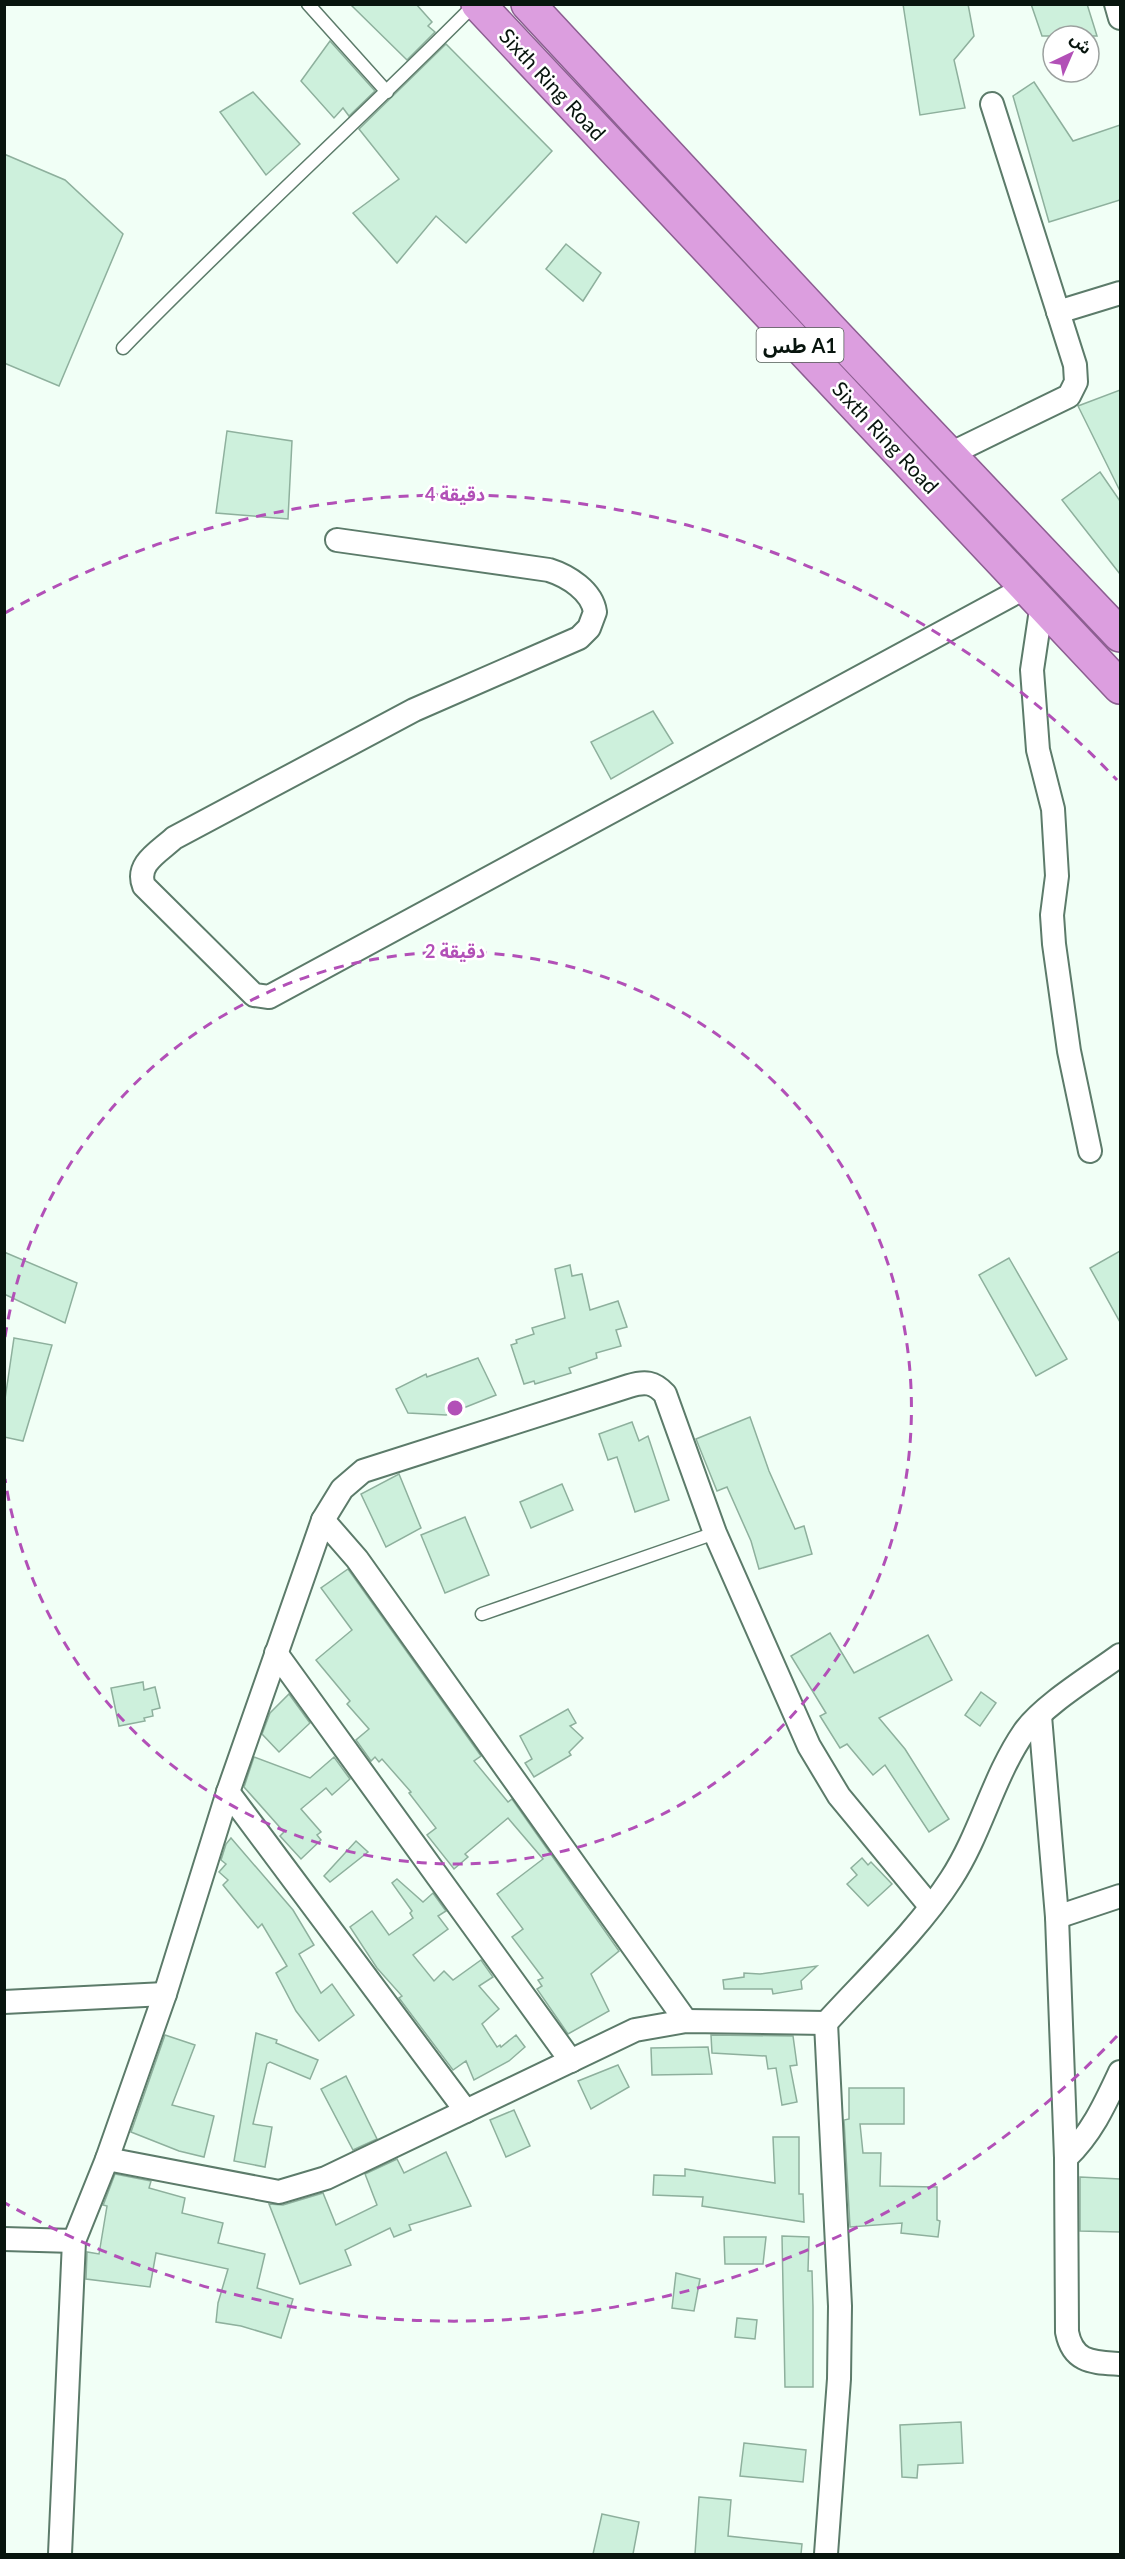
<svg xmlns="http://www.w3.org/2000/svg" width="1125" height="2559" viewBox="0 0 1125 2559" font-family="Lato,'Noto Sans Arabic',sans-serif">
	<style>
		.building { fill: #cdf0dc; stroke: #8eb09d; stroke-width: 1.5 }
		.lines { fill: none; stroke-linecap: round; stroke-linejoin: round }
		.service-casing { stroke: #5c7b6a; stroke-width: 15 }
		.minor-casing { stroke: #5c7b6a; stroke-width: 26 }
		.trunk-casing { stroke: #8c5e91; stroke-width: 36 }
		.service { stroke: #fff; stroke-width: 12 }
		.minor { stroke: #fff; stroke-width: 22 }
		.trunk { stroke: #dc9edf; stroke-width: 33 }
		.ring { fill: none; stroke: #b250b7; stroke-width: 3; stroke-dasharray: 10 8 }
		.labels { text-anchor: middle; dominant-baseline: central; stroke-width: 5; stroke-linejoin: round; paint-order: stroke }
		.shield { fill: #fff; stroke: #525b56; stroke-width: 1.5 }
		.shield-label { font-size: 20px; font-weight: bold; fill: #08150e }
		.street-label { font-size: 21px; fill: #08150e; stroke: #fff }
		.centre { fill: #b250b7; stroke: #fff; stroke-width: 3 }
		.ring-label { font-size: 18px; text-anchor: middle; font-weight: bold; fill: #b250b7; stroke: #fff; stroke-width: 5; stroke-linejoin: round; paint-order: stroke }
	</style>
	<rect width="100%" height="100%" fill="#f1fff6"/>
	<!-- building -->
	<g class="building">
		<polygon points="350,4 416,4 432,22 428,26 435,32 407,60"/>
		<polygon points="903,4 968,4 974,36 954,60 965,108 920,115"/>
		<polygon points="1031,4 1087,4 1097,36 1042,36"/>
		<polygon points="330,41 375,91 349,116 343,108 334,118 301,81"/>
		<polygon points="446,44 552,151 466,243 436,216 397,263 353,213 399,179 359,129"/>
		<polygon points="1034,82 1073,141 1120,125 1120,200 1049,222 1013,96"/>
		<polygon points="253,92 300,144 266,175 220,112"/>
		<polygon points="4,154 65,180 123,234 59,386 4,363"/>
		<polygon points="566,244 601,273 583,301 546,269"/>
		<polygon points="1120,390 1120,491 1078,406"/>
		<polygon points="227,431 292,441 288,519 216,513"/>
		<polygon points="1100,472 1120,501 1120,574 1062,500"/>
		<polygon points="653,711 673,743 611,779 591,742"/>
		<polygon points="1120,1251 1120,1322 1090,1268"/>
		<polygon points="4,1252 77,1283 65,1323 4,1294"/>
		<polygon points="1009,1258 1067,1359 1036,1376 979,1275"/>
		<polygon points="570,1265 572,1276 582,1274 590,1310 618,1301 627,1327 616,1330 621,1346 596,1353 597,1358 569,1368 571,1373 535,1384 534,1381 524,1384 511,1345 517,1343 516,1340 534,1334 532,1328 565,1318 555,1269"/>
		<polygon points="14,1338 52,1345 23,1441 4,1437 4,1406"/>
		<polygon points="478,1358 496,1395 446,1415 408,1413 396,1389 426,1374 427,1377"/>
		<polygon points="750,1417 769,1471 795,1529 804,1526 812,1554 759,1569 751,1541 727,1487 717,1491 696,1439"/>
		<polygon points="632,1422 639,1441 648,1436 669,1500 635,1512 617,1457 608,1460 599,1434"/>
		<polygon points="399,1474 421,1528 386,1547 361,1494"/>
		<polygon points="562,1484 573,1510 531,1528 520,1502"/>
		<polygon points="465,1517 489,1575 445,1593 421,1535"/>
		<polygon points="348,1569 481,1756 474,1761 508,1802 512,1799 619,1951 591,1974 609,2011 568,2034 537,1989 542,1986 538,1980 543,1978 512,1937 523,1929 497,1894 543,1859 508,1818 465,1854 468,1857 454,1869 427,1835 436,1828 409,1793 411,1792 382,1759 379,1762 375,1757 371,1761 356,1740 369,1729 347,1704 350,1701 316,1660 352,1630 321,1588"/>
		<polygon points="830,1633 854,1673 928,1635 952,1680 879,1718 905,1749 949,1819 929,1832 885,1765 873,1775 847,1744 840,1748 820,1716 826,1713 791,1656"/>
		<polygon points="143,1682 144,1690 155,1687 160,1708 152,1710 153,1716 144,1718 145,1721 119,1726 111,1688"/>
		<polygon points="981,1692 996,1703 980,1726 965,1715"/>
		<polygon points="289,1694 310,1723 279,1752 262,1734 270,1713"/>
		<polygon points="568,1709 576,1723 570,1726 583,1738 569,1752 571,1755 534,1777 525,1763 532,1759 520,1736"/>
		<polygon points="254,1757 310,1778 334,1757 350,1779 332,1795 326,1788 301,1809 321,1832 317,1835 321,1840 301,1859 280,1836 284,1832 244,1787"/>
		<polygon points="231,1838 293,1910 314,1945 299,1954 321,1993 332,1984 354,2015 319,2041 296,2011 276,1973 287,1966 262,1924 258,1928 223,1885 228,1880 219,1872 226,1864 221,1860 226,1844"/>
		<polygon points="356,1841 368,1852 330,1882 324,1876"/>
		<polygon points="862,1858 868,1865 871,1862 892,1884 868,1906 847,1884 857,1875 851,1868"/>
		<polygon points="397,1879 423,1902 433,1893 446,1911 438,1916 448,1929 413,1955 434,1981 444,1971 453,1980 481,1960 493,1977 479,1986 499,2009 482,2024 497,2047 500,2045 501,2047 516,2035 525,2047 509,2061 474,2080 466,2061 453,2070 399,1998 402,1996 377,1968 350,1927 372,1911 389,1935 413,1918 410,1913 412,1911 392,1883"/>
		<polygon points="817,1966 801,1981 802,1989 773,1994 772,1989 724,1989 723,1980 744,1977 744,1973 760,1974"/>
		<polygon points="256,2033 277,2040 276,2043 318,2060 310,2079 270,2062 267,2064 253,2124 272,2127 265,2167 234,2161"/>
		<polygon points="165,2035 195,2045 172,2105 214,2116 204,2157 179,2151 131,2132"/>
		<polygon points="711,2035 793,2036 797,2065 790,2066 797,2102 782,2105 776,2068 768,2069 766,2056 712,2053"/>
		<polygon points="708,2047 712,2074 652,2075 651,2048"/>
		<polygon points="618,2065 629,2087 591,2109 578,2081"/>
		<polygon points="346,2076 377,2139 353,2150 321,2089"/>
		<polygon points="849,2088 904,2088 904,2124 860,2124 863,2153 881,2153 880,2186 937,2187 937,2220 940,2221 938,2237 901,2233 902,2223 850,2227 844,2120 849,2119"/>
		<polygon points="514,2110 530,2146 506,2157 490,2120"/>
		<polygon points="773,2137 799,2137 799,2194 803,2194 804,2222 702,2206 703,2197 653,2195 654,2175 685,2176 685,2169 775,2183"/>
		<polygon points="446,2152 471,2206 409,2225 411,2230 394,2237 390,2228 345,2250 351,2265 300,2284 269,2204 283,2205 323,2193 336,2225 377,2205 365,2174 397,2159 404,2173"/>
		<polygon points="115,2174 151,2181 149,2188 185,2198 182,2213 223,2223 218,2243 265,2254 257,2288 293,2299 281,2338 241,2326 216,2322 218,2303 228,2269 156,2253 150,2287 86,2279 87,2252 99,2254 107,2206 103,2205 104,2203"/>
		<polygon points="1080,2177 1120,2179 1120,2232 1080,2231"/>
		<polygon points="782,2236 809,2237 808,2271 812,2271 813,2307 813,2387 785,2387"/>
		<polygon points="724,2237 766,2237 763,2264 725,2264"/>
		<polygon points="676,2273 700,2279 694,2311 672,2308"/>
		<polygon points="737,2318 757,2320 755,2339 735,2337"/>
		<polygon points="961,2422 963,2463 918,2465 917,2478 902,2477 900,2425"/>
		<polygon points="744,2443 806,2450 803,2482 740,2476"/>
		<polygon points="699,2497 731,2500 728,2536 802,2544 801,2554 695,2554"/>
		<polygon points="602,2514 639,2522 633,2554 593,2554"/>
	</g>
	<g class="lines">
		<!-- service casing -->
		<g class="service-casing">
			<g id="service">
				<polyline points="308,4 387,92"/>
				<path d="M123,348c114,-118 236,-227 352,-344"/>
				<polyline points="482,1614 715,1533"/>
			</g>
		</g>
		<!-- minor casing -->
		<g class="minor-casing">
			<g id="minor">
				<polyline points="1116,4 1120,18"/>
				<polyline points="1058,312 1120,293"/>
				<polyline points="950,454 1069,396 1076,382 1075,365 992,104"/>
				<path d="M337,540l212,30c19,6 43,21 46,42l-6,16 -10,10 -165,72 -240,128c-15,14 -39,26 -30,48l110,109 15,2 759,-411"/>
				<polyline points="1042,603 1032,670 1038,750 1053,809 1057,876 1052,915 1054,944 1069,1051 1090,1151"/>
				<polyline points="323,1520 357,1559 686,2021"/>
				<polyline points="276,1653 571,2061"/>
				<path d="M1040,1716l17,201 9,241 1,174c6,31 26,30 53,32"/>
				<polyline points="228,1792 466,2111"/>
				<polyline points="1057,1917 1120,1896"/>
				<polyline points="4,2002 165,1994"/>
				<polyline points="826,2023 840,2306 839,2379 826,2554"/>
				<path d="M1066,2158c26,-25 39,-54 54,-86"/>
				<path d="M107,2159l172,33 47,-14 309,-148 51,-9 140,2c40,-44 93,-94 125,-144 30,-46 42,-102 73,-147 19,-27 69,-57 96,-77"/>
				<polyline points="4,2239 74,2241"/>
				<path d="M60,2554l14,-313 33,-82 58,-165 63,-202 95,-272 19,-31 21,-18 266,-85c16,-5 25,-4 36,8l50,139 94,213 30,50 91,110"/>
			</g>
		</g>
		<!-- trunk casing -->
		<g class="trunk-casing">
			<g id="trunk">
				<polyline points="478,4 1120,687"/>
				<polyline points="528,4 830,329 1120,635"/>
			</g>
		</g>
		<!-- service -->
		<use href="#service" class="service"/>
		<!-- minor -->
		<use href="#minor" class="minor"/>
		<!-- trunk -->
		<use href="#trunk" class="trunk"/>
	</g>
	<!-- distance rings -->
	<g class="ring">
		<path d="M5 1337A456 456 0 1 1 5 1479"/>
		<path d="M1117 2036A913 913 0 0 1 5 2203M5 613A913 913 0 0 1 1117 780"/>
	</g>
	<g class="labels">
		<!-- shield labels -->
		<rect class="shield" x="756.5" y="328" width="87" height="34" rx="4.5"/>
		<g class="shield-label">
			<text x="800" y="345">طس A1</text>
		</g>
		<!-- street labels -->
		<g class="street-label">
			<text transform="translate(553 84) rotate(47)">Sixth Ring Road</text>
			<text transform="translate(886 437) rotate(47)">Sixth Ring Road</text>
		</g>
	</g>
	<circle cx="455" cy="1408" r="9" class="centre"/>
	<g class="ring-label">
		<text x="455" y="501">4 دقيقة</text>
		<text x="455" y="958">2 دقيقة</text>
	</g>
	<!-- border -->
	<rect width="1125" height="2559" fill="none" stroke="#08150e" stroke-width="12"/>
	<!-- north arrow -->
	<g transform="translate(1071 54) rotate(44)"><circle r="28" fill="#ffffff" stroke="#9ca19f" stroke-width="1.5"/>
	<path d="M0-4.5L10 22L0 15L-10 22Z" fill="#b250b7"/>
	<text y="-9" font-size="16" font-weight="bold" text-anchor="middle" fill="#08150e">ش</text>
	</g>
</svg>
